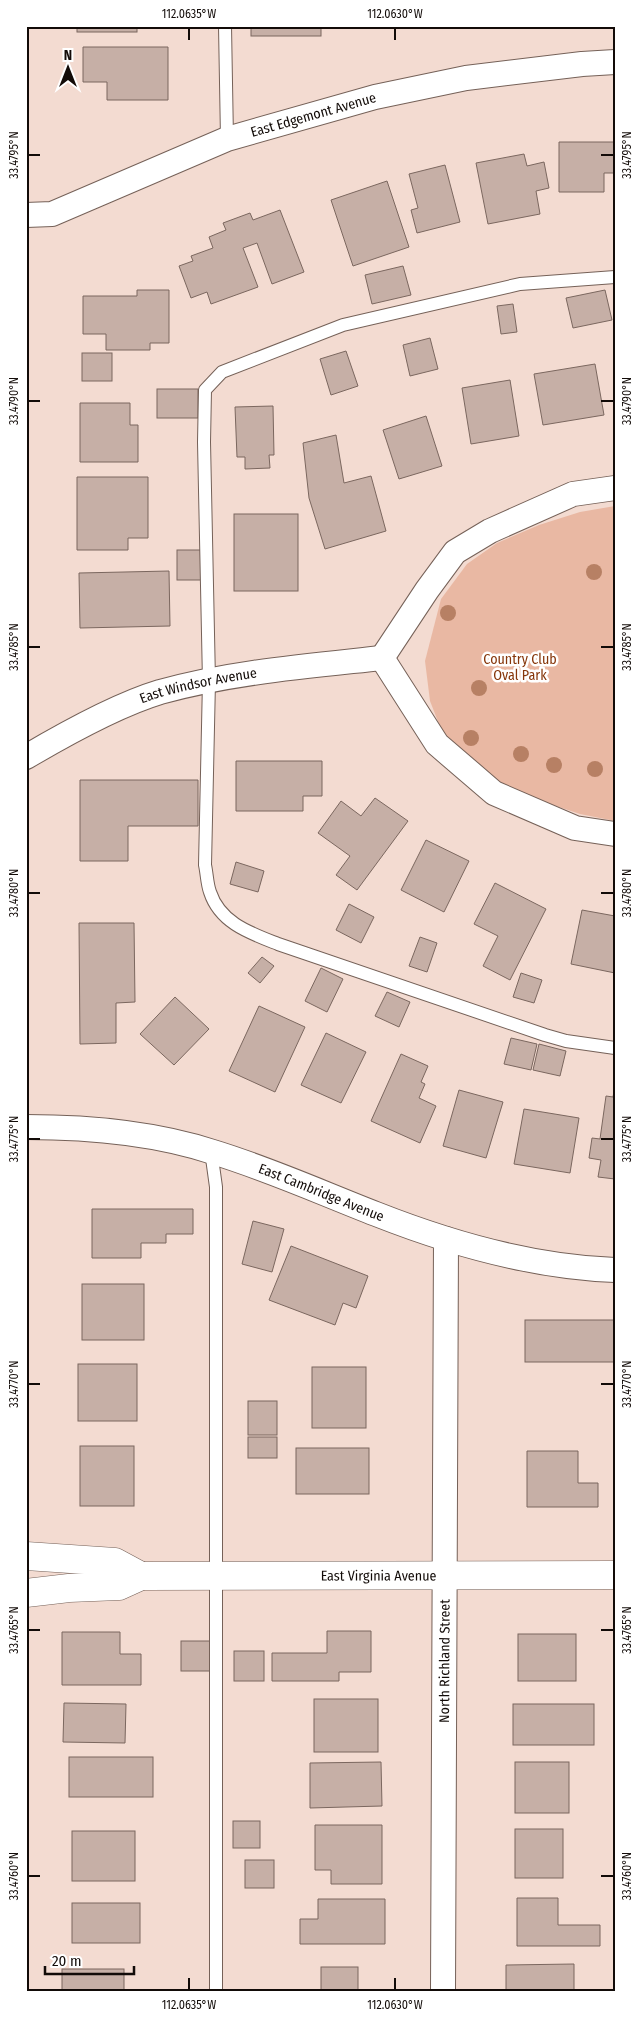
<svg xmlns="http://www.w3.org/2000/svg" width="641" height="2018" viewBox="0 0 641 2018" font-family="'Fira Sans Condensed',sans-serif">
	<style>
		.green { fill: #e9b8a3 }
		.building { fill: #c6afa6; stroke: #7b675f }
		.lines { fill: none; stroke-linecap: round; stroke-linejoin: round }
		.lane-casing { stroke: #756158; stroke-width: 14 }
		.street-casing { stroke: #756158; stroke-width: 26 }
		.secondary-casing { stroke: #756158; stroke-width: 29 }
		.lane { stroke: #fff; stroke-width: 12 }
		.street { stroke: #fff; stroke-width: 24 }
		.secondary { stroke: #fff; stroke-width: 28 }
		.tree { fill: #b78064 }
		.ticks { fill: none; stroke: #120b08; stroke-width: 2 }
		.labels { text-anchor: middle; dominant-baseline: central; stroke-width: 5; stroke-linejoin: round; paint-order: stroke }
		.street-label { font-size: 14px; fill: #120b08; stroke: #fff }
		.park-label { font-size: 14px; fill: #86360a; stroke: #fff }
		.neatline { fill: none; stroke: #120b08; stroke-width: 2 }
		.ticks-label { font-size: 12px; text-anchor: middle; fill: #120b08 }
	</style>
	<rect width="100%" height="100%" fill="#f3dbd1"/>
	<!-- green -->
	<polygon class="green" points="615,506 615,821 580,814 538,800 498,784 446,742 430,701 425,661 441,599 467,564 497,543 539,525 580,512"/>
	<!-- building -->
	<g class="building">
		<rect x="77" y="26" width="60" height="6"/>
		<rect x="251" y="26" width="70" height="10"/>
		<polygon points="83,47 168,47 168,100 107,100 107,82 83,82"/>
		<polygon points="559,142 615,142 615,173 604,173 604,192 559,192"/>
		<polygon points="524,154 527,166 544,162 549,188 536,191 540,214 488,224 476,163"/>
		<polygon points="445,165 460,222 417,233 411,210 418,208 409,174"/>
		<polygon points="387,181 409,247 353,266 331,200"/>
		<polygon points="280,210 304,272 272,284 257,243 243,248 258,287 211,304 207,292 191,298 179,266 193,261 191,256 213,248 209,237 226,230 223,223 250,213 253,220"/>
		<polygon points="403,266 411,295 372,304 365,275"/>
		<polygon points="137,290 169,290 169,343 150,343 150,350 106,350 106,334 83,334 83,296 137,296"/>
		<polygon points="605,290 612,320 573,328 566,298"/>
		<polygon points="513,304 517,332 501,334 497,306"/>
		<polygon points="430,338 438,369 410,376 403,345"/>
		<polygon points="346,351 358,386 331,395 320,359"/>
		<rect x="82" y="353" width="30" height="28"/>
		<polygon points="595,364 604,415 543,425 534,374"/>
		<polygon points="510,380 519,436 471,444 462,388"/>
		<rect x="157" y="389" width="41" height="29"/>
		<polygon points="80,403 130,403 130,425 138,425 138,462 80,462"/>
		<polygon points="273,406 274,455 269,455 270,468 245,469 245,457 237,457 235,407"/>
		<polygon points="426,416 442,466 399,479 383,430"/>
		<polygon points="336,435 344,483 371,476 386,531 325,549 309,498 303,443"/>
		<polygon points="77,477 148,477 148,538 128,538 128,550 77,550"/>
		<rect x="234" y="514" width="64" height="77"/>
		<rect x="177" y="550" width="26" height="30"/>
		<polygon points="169,571 170,626 80,628 79,573"/>
		<polygon points="236,761 322,761 322,796 303,796 303,811 236,811"/>
		<polygon points="80,780 198,780 198,826 128,826 128,861 80,861"/>
		<polygon points="375,798 408,821 357,890 336,875 350,856 318,833 341,801 361,816"/>
		<polygon points="426,840 469,861 444,912 401,890"/>
		<polygon points="236,862 264,871 258,892 230,884"/>
		<polygon points="495,883 546,909 510,980 483,966 498,936 474,924"/>
		<polygon points="349,904 374,917 361,943 336,930"/>
		<polygon points="582,910 615,916 615,973 571,964"/>
		<polygon points="79,923 134,923 135,1002 116,1003 116,1043 80,1044"/>
		<polygon points="420,937 437,943 427,972 409,966"/>
		<polygon points="262,957 274,966 260,983 248,973"/>
		<polygon points="321,968 343,979 327,1012 305,1001"/>
		<polygon points="521,973 542,980 534,1003 513,997"/>
		<polygon points="387,992 410,1002 399,1027 375,1016"/>
		<polygon points="175,997 209,1029 174,1065 140,1034"/>
		<polygon points="259,1006 305,1027 275,1092 229,1071"/>
		<polygon points="326,1033 366,1052 341,1103 301,1085"/>
		<polygon points="511,1038 537,1044 531,1070 504,1064"/>
		<polygon points="539,1044 566,1051 560,1076 533,1070"/>
		<polygon points="401,1054 428,1066 421,1082 425,1084 419,1098 436,1106 420,1143 371,1121"/>
		<polygon points="615,1086 615,1179 598,1177 601,1160 589,1158 592,1138 600,1139 606,1096 613,1097"/>
		<polygon points="459,1090 503,1102 486,1158 443,1146"/>
		<polygon points="524,1109 579,1118 570,1173 514,1164"/>
		<polygon points="92,1209 193,1209 193,1234 166,1234 166,1243 141,1243 141,1258 92,1258"/>
		<polygon points="253,1221 284,1229 272,1272 242,1264"/>
		<polygon points="291,1246 368,1276 356,1308 343,1303 335,1325 269,1300"/>
		<rect x="82" y="1284" width="62" height="56"/>
		<rect x="525" y="1320" width="90" height="42"/>
		<rect x="78" y="1364" width="59" height="57"/>
		<rect x="312" y="1367" width="54" height="61"/>
		<rect x="248" y="1401" width="29" height="34"/>
		<rect x="248" y="1437" width="29" height="21"/>
		<rect x="80" y="1446" width="54" height="60"/>
		<rect x="296" y="1448" width="73" height="46"/>
		<polygon points="527,1451 578,1451 578,1483 598,1483 598,1507 527,1507"/>
		<polygon points="327,1631 371,1631 371,1672 339,1672 339,1681 272,1681 272,1653 327,1653"/>
		<polygon points="62,1632 120,1632 120,1654 141,1654 141,1685 62,1685"/>
		<rect x="518" y="1634" width="58" height="47"/>
		<rect x="181" y="1641" width="31" height="30"/>
		<rect x="234" y="1651" width="30" height="30"/>
		<rect x="314" y="1699" width="64" height="53"/>
		<polygon points="64,1703 126,1704 125,1743 63,1742"/>
		<rect x="513" y="1704" width="81" height="41"/>
		<rect x="69" y="1757" width="84" height="40"/>
		<polygon points="381,1762 382,1806 310,1808 310,1763"/>
		<rect x="515" y="1762" width="54" height="51"/>
		<rect x="233" y="1821" width="27" height="27"/>
		<polygon points="315,1825 382,1825 382,1884 331,1884 331,1870 315,1870"/>
		<rect x="515" y="1829" width="48" height="49"/>
		<rect x="72" y="1831" width="63" height="50"/>
		<rect x="245" y="1860" width="29" height="28"/>
		<polygon points="517,1898 558,1898 558,1925 600,1925 600,1946 517,1946"/>
		<polygon points="318,1899 385,1899 385,1944 300,1944 300,1919 318,1919"/>
		<rect x="72" y="1903" width="68" height="40"/>
		<polygon points="574,1964 574,1992 506,1992 506,1965"/>
		<rect x="321" y="1967" width="37" height="25"/>
		<rect x="62" y="1969" width="62" height="23"/>
	</g>
	<g class="lines">
		<!-- lane casing -->
		<g class="lane-casing">
			<g id="lane">
				<polyline points="225,26 227,139"/>
				<path d="M615,277l-95,7 -177,41 -121,47 -17,18 -1,52 5,239 -4,184c2,9 2,19 5,27 10,31 40,41 68,52l267,91 21,6 49,7"/>
				<polyline points="211,1151 216,1187 216,1992"/>
			</g>
		</g>
		<!-- street casing -->
		<g class="street-casing">
			<g id="street">
				<path id="s1" d="M26,215l26,-1 175,-75 148,-42 91,-19 116,-14 33,-2"/>
				<polyline points="382,658 437,744 494,793 575,828 615,834"/>
				<polyline points="382,658 427,590 455,552 490,531 573,494 615,488"/>
				<path id="s2" d="M26,757c39,-23 91,-52 134,-65 72,-20 148,-26 222,-34"/>
				<path id="s3" d="M26,1127c62,0 129,6 187,25 56,17 109,41 163,62 76,30 157,53 239,56"/>
				<path id="s4" d="M443,1992l3,-753"/>
			</g>
		</g>
		<!-- secondary casing -->
		<g class="secondary-casing">
			<g id="secondary">
				<polyline points="26,1556 115,1562 141,1576"/>
				<path id="s5" d="M26,1593l43,-5 50,-2 22,-10 474,-1"/>
			</g>
		</g>
		<!-- lane -->
		<use href="#lane" class="lane"/>
		<!-- street -->
		<use href="#street" class="street"/>
		<!-- secondary -->
		<use href="#secondary" class="secondary"/>
	</g>
	<!-- trees -->
	<g class="tree">
		<circle cx="594" cy="572" r="8"/>
		<circle cx="448" cy="613" r="8"/>
		<circle cx="479" cy="688" r="8"/>
		<circle cx="471" cy="738" r="8"/>
		<circle cx="521" cy="754" r="8"/>
		<circle cx="554" cy="765" r="8"/>
		<circle cx="595" cy="769" r="8"/>
	</g>
	<!-- ticks -->
	<path class="ticks" d="M189,28v12M395,28v12M28,155h12M601,155h13M28,401h12M601,401h13M28,647h12M601,647h13M28,893h12M601,893h13M28,1139h12M601,1139h13M28,1384h12M601,1384h13M28,1630h12M601,1630h13M28,1876h12M601,1876h13M189,1978v12M395,1978v12"/>
	<g class="labels">
		<!-- street labels -->
		<g class="street-label">
			<text stroke="none"><textPath href="#s1" startOffset="306">East Edgemont Avenue</textPath></text>
			<text stroke="none"><textPath href="#s2" startOffset="188">East Windsor Avenue</textPath></text>
			<text stroke="none"><textPath href="#s3" startOffset="305">East Cambridge Avenue</textPath></text>
			<text stroke="none"><textPath href="#s5" startOffset="355">East Virginia Avenue</textPath></text>
			<text stroke="none"><textPath href="#s4" startOffset="331">North Richland Street</textPath></text>
		</g>
		<!-- park labels -->
		<g class="park-label">
			<text x="520" y="659">Country Club<tspan x="520" dy="16">Oval Park</tspan></text>
		</g>
	</g>
	<!-- border -->
	<rect width="641" height="2018" fill="none" stroke="#ffffff" stroke-width="55"/>
	<!-- north arrow -->
	<g transform="translate(68 68)" stroke="#ffffff" stroke-width="4" paint-order="stroke">
	<path d="M0-4L9 19L0 12L-9 19Z" fill="#120b08"/>
	<text y="-8" font-size="14" font-weight="bold" text-anchor="middle" fill="#120b08">N</text>
	</g>
	<!-- scale -->
	<path d="M45 1966v8h89v-8" fill="none" stroke="#120b08" stroke-width="2.5"/>
	<text x="52" y="1966" font-size="15" fill="#120b08" stroke="#ffffff" stroke-width="4" paint-order="stroke">20 m</text>
	<rect x="28" y="28" width="586" height="1962" class="neatline"/>
	<g class="ticks-label">
		<text x="189" y="18">112.0635°W</text>
		<text x="395" y="18">112.0630°W</text>
		<text transform="translate(14 155) rotate(-90)" y="4">33.4795°N</text>
		<text transform="translate(627 155) rotate(-90)" y="4">33.4795°N</text>
		<text transform="translate(14 401) rotate(-90)" y="4">33.4790°N</text>
		<text transform="translate(627 401) rotate(-90)" y="4">33.4790°N</text>
		<text transform="translate(14 647) rotate(-90)" y="4">33.4785°N</text>
		<text transform="translate(627 647) rotate(-90)" y="4">33.4785°N</text>
		<text transform="translate(14 893) rotate(-90)" y="4">33.4780°N</text>
		<text transform="translate(627 893) rotate(-90)" y="4">33.4780°N</text>
		<text transform="translate(14 1139) rotate(-90)" y="4">33.4775°N</text>
		<text transform="translate(627 1139) rotate(-90)" y="4">33.4775°N</text>
		<text transform="translate(14 1384) rotate(-90)" y="4">33.4770°N</text>
		<text transform="translate(627 1384) rotate(-90)" y="4">33.4770°N</text>
		<text transform="translate(14 1630) rotate(-90)" y="4">33.4765°N</text>
		<text transform="translate(627 1630) rotate(-90)" y="4">33.4765°N</text>
		<text transform="translate(14 1876) rotate(-90)" y="4">33.4760°N</text>
		<text transform="translate(627 1876) rotate(-90)" y="4">33.4760°N</text>
		<text x="189" y="2009">112.0635°W</text>
		<text x="395" y="2009">112.0630°W</text>
	</g>
</svg>
